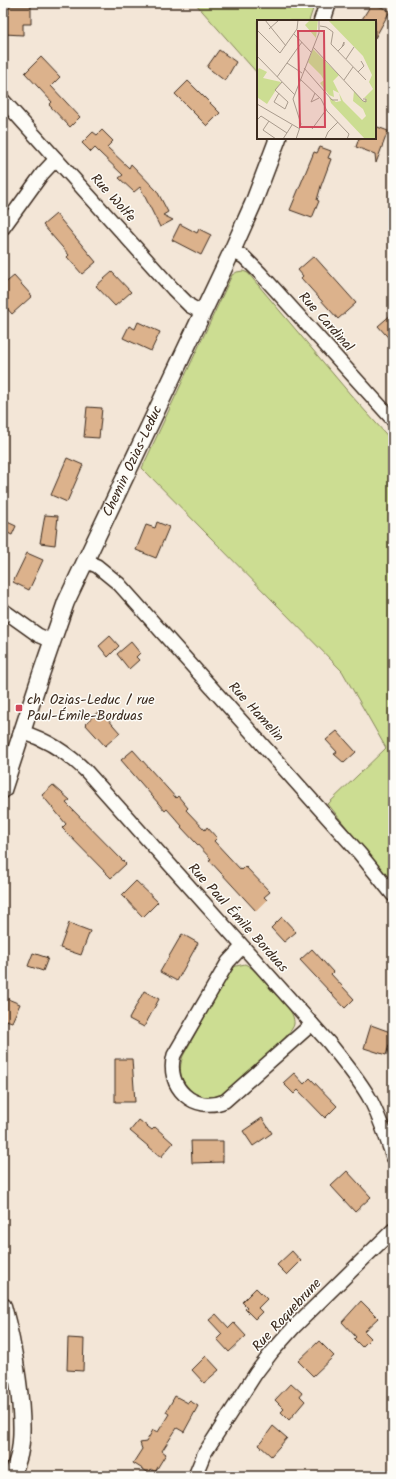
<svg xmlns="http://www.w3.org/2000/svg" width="396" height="1479" viewBox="0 0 396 1479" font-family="Kalam,sans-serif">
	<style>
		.green { fill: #ccdd92; stroke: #848458 }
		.building { fill: #dcb28c; stroke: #3b2a1e }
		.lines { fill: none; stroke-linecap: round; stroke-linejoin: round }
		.minor-casing { stroke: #3b2a1e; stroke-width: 16 }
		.tertiary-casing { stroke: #3b2a1e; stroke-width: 19 }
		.minor { stroke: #fdfcf7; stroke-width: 13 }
		.tertiary { stroke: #fdfcf7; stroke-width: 16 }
		.poi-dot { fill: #d1495b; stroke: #fdfcf7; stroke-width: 1.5 }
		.labels { text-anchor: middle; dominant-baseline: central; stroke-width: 3; stroke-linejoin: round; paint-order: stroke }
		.street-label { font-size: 14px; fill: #3b2a1e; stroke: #fdfcf7 }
		.poi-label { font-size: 14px; fill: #3b2a1e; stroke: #fdfcf7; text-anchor: start }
		.inset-road { fill: none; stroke: #a99b8d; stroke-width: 1 }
		.view { fill: #d1495b; fill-opacity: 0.15; stroke: #d1495b; stroke-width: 2 }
		.inset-edge { fill: none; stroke: #3b2a1e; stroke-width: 2 }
	</style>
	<rect width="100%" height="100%" fill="#f3e6d7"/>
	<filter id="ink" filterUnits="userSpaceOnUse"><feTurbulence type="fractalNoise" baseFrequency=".025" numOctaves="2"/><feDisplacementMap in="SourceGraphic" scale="8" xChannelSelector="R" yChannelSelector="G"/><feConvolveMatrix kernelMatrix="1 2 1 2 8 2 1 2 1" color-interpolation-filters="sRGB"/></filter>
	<g filter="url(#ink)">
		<!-- green -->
		<g class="green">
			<polygon points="195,3 315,3 309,21 258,21 258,74"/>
			<polygon points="243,271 248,273 350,394 393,442 393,886 328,804 386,748 342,671 142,468 232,275 237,272"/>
			<path d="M245,964c11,5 20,19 28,28 8,8 22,19 21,32 0,10 -58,60 -69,68 -3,3 -9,5 -14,6 -9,1 -17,-4 -23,-11 -9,-9 -9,-20 -5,-31l46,-84 7,-6z"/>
		</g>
		<!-- building -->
		<g class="building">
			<polygon points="372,3 390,11 375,38 375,21 361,21"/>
			<polygon points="9,6 31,6 31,24 23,24 23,35 4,34 4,14 9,14"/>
			<polygon points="219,50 236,62 225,81 207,67"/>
			<polygon points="41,57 60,77 51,86 80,117 70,127 49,105 52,102 25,73"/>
			<polygon points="188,81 220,113 207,126 175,94"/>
			<polygon points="375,126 388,131 376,163 375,154 356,147 359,138 375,138"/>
			<polygon points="102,130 113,141 107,147 129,168 131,164 157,191 168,212 163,215 173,220 160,227 140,187 134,192 119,178 123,175 100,153 95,148 91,152 82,143 93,132 97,135"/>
			<polygon points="320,147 331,151 328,158 331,159 321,186 317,200 319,201 312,218 290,210 314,152 317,153"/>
			<polygon points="56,214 96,262 82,274 67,257 69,255 43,225"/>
			<polygon points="180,224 197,233 199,229 211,235 201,255 172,240"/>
			<polygon points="314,256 356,303 338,319 301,278 303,276 298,270"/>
			<polygon points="112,272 131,292 115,306 96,286"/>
			<polygon points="14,276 32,296 12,314 3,304 3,285"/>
			<polygon points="393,313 393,343 378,326"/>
			<polygon points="138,322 160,332 151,351 123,338 129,326 135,329"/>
			<polygon points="87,407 102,408 99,438 84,437"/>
			<polygon points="67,458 83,465 67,502 51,495"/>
			<polygon points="45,515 58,516 55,545 40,543"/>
			<polygon points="3,520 16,526 12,535 3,531"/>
			<polygon points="157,522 169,527 156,558 136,550 146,525 155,528"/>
			<polygon points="27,553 43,560 29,590 13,582"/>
			<polygon points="110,636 119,646 108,657 99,646"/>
			<polygon points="131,642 140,653 136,657 139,660 129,669 117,654"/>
			<polygon points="100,710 120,733 105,746 85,724"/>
			<polygon points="337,731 356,752 344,763 334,754 337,752 326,740"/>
			<polygon points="133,750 176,798 178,796 188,808 186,810 205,830 207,827 217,838 214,841 241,870 245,866 270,892 264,897 267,900 256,911 209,860 211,859 181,827 182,826 167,809 165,811 121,760"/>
			<polygon points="53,785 70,800 66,803 126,864 111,878 62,828 66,824 42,795"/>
			<polygon points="136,881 158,902 143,917 122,895"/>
			<polygon points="282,917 296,932 284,942 271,928"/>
			<polygon points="69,923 90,931 81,955 60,948"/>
			<polygon points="182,934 198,943 177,981 160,972"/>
			<polygon points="312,949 333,972 331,974 354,999 345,1008 300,960"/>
			<polygon points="33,953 48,958 43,971 28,966"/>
			<polygon points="144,991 159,999 144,1027 129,1019"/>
			<polygon points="3,997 20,1004 12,1022 3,1019"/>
			<polygon points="371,1025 393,1033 386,1055 364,1048"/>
			<polygon points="115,1059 132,1059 135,1102 115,1102"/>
			<polygon points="294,1073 304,1084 310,1078 337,1106 325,1118 298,1090 294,1094 283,1083"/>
			<polygon points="262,1118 272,1133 253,1146 243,1131"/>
			<polygon points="139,1120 152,1130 155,1127 173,1143 161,1157 130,1131"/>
			<polygon points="191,1141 223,1141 223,1162 192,1163"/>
			<polygon points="347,1171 371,1197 355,1212 331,1186"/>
			<polygon points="292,1251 301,1261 287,1275 277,1265"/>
			<polygon points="256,1288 267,1299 258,1308 262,1312 255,1319 245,1309 247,1307 242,1302"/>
			<polygon points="361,1301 378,1318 364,1331 371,1338 362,1347 354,1339 356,1337 342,1322"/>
			<polygon points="216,1314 229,1328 234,1323 246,1336 229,1352 217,1339 222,1334 209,1320"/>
			<polygon points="68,1338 84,1339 83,1371 67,1370"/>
			<polygon points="319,1341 334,1356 313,1376 298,1361"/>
			<polygon points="206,1356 219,1370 204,1383 192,1370"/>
			<polygon points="291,1383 302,1393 300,1396 305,1401 289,1420 281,1412 284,1409 275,1400"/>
			<polygon points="175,1396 188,1403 190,1401 198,1406 184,1432 177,1428 162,1451 166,1454 155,1472 151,1469 149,1473 133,1463 142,1449 140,1443 146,1442 153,1430 158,1432 169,1414 166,1412"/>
			<polygon points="273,1426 287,1438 271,1456 259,1445"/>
		</g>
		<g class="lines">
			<!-- minor casing -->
			<g class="minor-casing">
				<g id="minor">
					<polyline points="3,100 173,289 190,306 203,313"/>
					<polyline points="3,228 42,174 56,159"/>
					<polyline points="232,251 244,257 261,274 393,420"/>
					<polyline points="85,561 97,566 119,584 360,854 393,895"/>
					<polyline points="3,610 38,635 52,641"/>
					<path d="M22,732c26,8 46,21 65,40l243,272c14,18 29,35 40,55 10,19 16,38 23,58"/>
					<path d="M242,947l-14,15 -54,93c-9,32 20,59 51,46l87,-77"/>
					<polyline points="195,1476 204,1454 256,1373 272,1352 295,1326 393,1230"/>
				</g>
			</g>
			<!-- tertiary casing -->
			<g class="tertiary-casing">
				<g id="tertiary">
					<polyline points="322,21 328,3"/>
					<path id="s1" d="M3,790l38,-116 25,-72 166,-351 21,-47 25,-66"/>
					<path d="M3,1306c10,36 23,108 17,144 -1,8 -5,18 -8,26"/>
				</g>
			</g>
			<!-- minor -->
			<use href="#minor" class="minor"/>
			<!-- tertiary -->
			<use href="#tertiary" class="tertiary"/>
		</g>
	</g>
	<!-- markers -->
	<rect class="poi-dot" x="15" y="704" width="8" height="8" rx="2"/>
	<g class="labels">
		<!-- street labels -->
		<g class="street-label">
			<text transform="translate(113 198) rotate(48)">Rue Wolfe</text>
			<text transform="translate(326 322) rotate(48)">Rue Cardinal</text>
			<text stroke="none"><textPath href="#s1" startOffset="354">Chemin Ozias-Leduc</textPath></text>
			<text transform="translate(256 712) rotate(48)">Rue Hamelin</text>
			<text transform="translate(238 918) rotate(48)">Rue Paul Émile Borduas</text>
			<text transform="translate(287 1315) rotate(-47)">Rue Roquebrune</text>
		</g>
		<!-- poi labels -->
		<g class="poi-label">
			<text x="27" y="700">ch. Ozias-Leduc / rue<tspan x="27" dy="16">Paul-Émile-Borduas</tspan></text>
		</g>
	</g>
	<!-- overview -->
	<g transform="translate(257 20)">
		<rect width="119" height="119" fill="#f3e6d7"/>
		<path d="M53,0h8l-2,18 -11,-13zM71,0h48v119h-11l-34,-36 -2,-6 7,5 5,-1 -2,-8 -6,-3 1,7 -5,-2 -9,-12 4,-3 -3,-5 -13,-13 5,-13 26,26 -6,6 10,20 19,19 4,-4 -3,-7 -10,-8 1,-10 10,11 2,-4h-2l9,-9 -4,-7 3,-7 -9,-19zM2,48l8,4 -4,6 18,4 -14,22 -10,-7v-26z" fill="#ccdd92"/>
		<path class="inset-road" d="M8,0l21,26M63,6l6,1 7,5 -2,12 35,36M12,9l10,-9M0,10l23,23 17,-24 1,-9M37,14l17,18M56,27l50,54 3,1v-3h-3M81,31l6,-6v-3l-2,5M0,36l38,39M89,39l8,-12M30,43l15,10M47,48l28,32h6M101,52l6,-6 -3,-5M20,57l25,-35M43,59l21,20 6,12 22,23 -2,5M87,60l9,-13M22,73l-5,9 11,7 3,-7 -13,-12 7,-8M58,73l-4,9 8,-4M0,84l43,25M0,100l4,-4 26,17M12,101l-6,9 13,9M55,109l14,-19M26,119l9,-14M39,119l5,-15 -8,-25 26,-66v-13M68,119l3,-7 10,-10"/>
		<path class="view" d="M41,11h26l1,96h-25z"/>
		<rect width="119" height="119" class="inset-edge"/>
	</g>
	<!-- margin -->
	<rect width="396" height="1479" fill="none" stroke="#fdfcf7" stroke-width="16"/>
	<rect x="8" y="8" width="380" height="1463" fill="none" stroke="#3b2a1e" stroke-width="1.5" filter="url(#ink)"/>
</svg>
